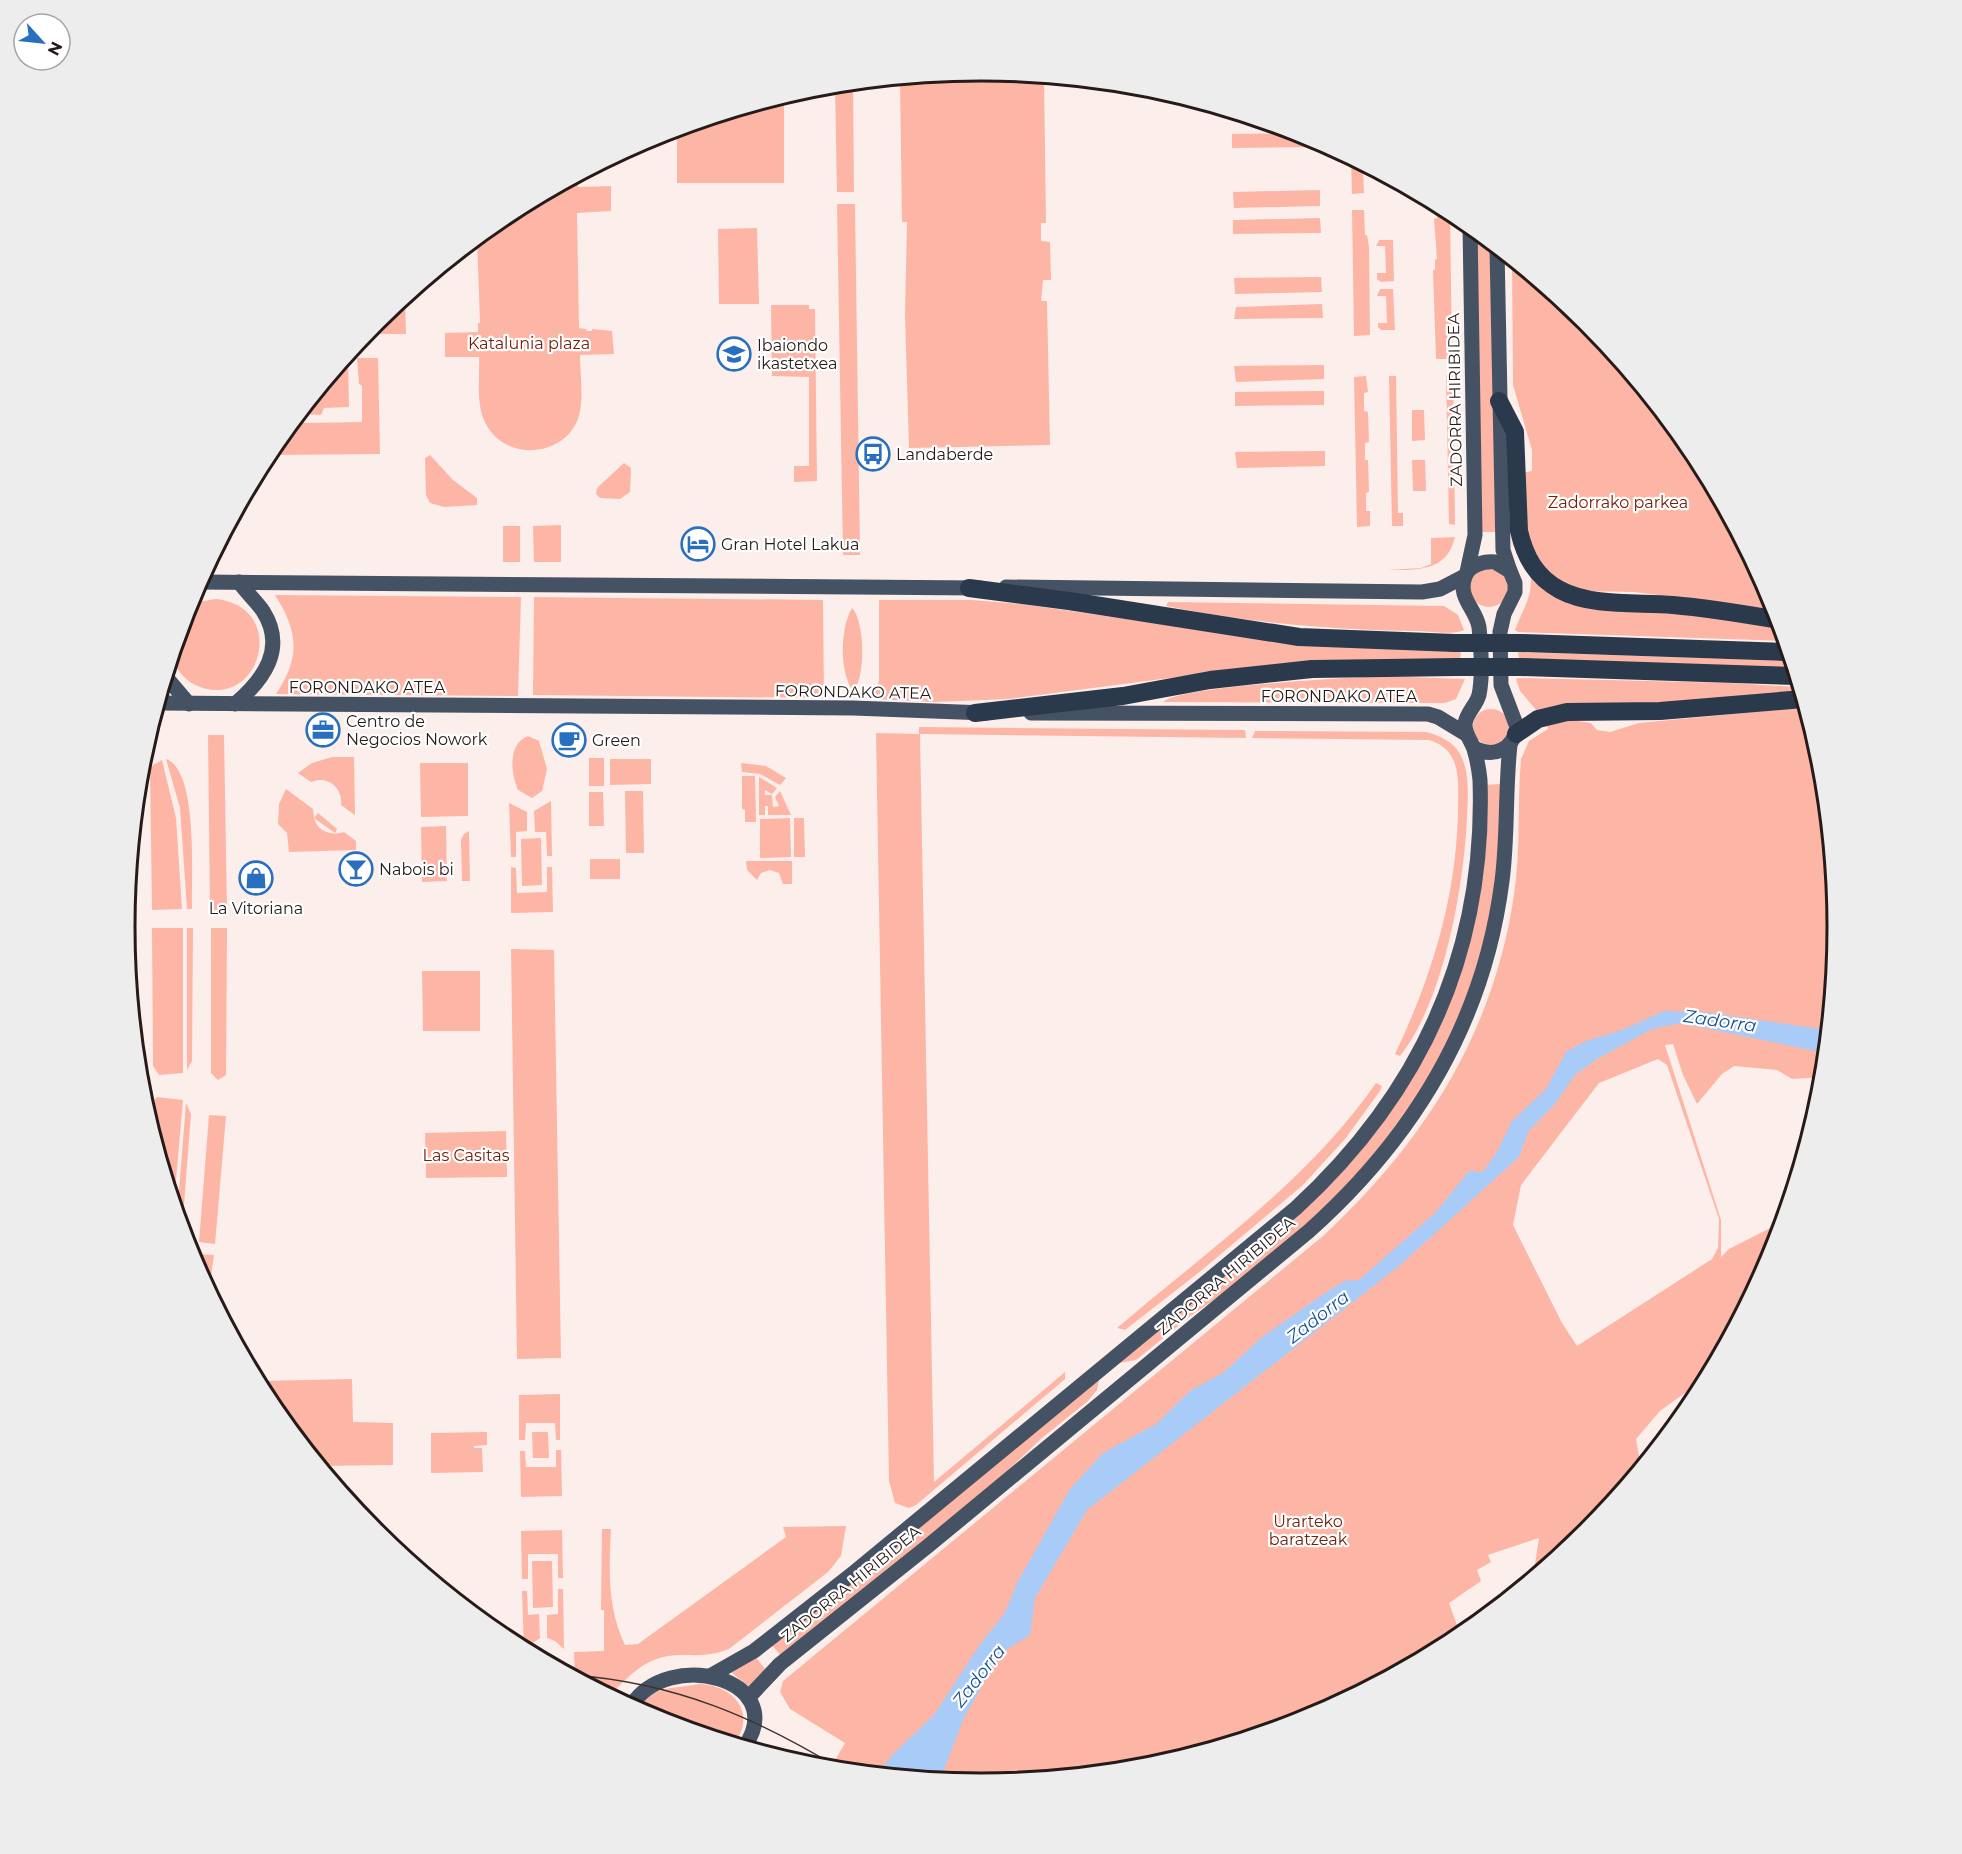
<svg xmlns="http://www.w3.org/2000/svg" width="1962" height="1854" viewBox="0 0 1962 1854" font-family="Montserrat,sans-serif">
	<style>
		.green { fill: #fdb6a5; fill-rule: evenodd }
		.water { fill: #a8cbf8 }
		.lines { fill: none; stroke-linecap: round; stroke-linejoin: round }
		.major { stroke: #455263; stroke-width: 15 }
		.highway { stroke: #2a394c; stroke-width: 18 }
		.tram { stroke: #3c312e; stroke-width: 1.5 }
		.highway-bridge { stroke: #2a394c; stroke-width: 18 }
		.labels { text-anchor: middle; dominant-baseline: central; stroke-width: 4.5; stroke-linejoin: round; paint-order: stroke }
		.park-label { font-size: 16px; fill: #75200c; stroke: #fff }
		.poi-label { font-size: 16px; fill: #261b18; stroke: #fff; text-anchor: start }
		.street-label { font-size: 16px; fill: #261b18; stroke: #fff }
		.water-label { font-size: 18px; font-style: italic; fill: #195394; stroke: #fff }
		.rim { fill: none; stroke: #261b18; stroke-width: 3 }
	</style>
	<rect width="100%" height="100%" fill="#fceeeb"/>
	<!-- green -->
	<g class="green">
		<polygon points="1014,74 1044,77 1046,223 1041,223 1041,241 1050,242 1051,280 1043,280 1041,301 1047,301 1050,445 909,448 905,315 907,222 902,222 900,79 938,75"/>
		<polygon points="853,83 854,192 837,192 835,85"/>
		<polygon points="784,96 784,183 677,183 677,128"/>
		<polygon points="1299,133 1319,141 1319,147 1232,148 1232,134"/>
		<polygon points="1351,158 1372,170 1363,170 1364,193 1352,194"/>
		<path d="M578,176v11l33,-1v25l-34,2 2,115 7,1 1,2h5v-2l20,2 2,23 -34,1c0,20 4,42 -1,61 -13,41 -71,46 -92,10 -12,-20 -7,-47 -8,-69h-34v-24l33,-1v-9h2l-3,-85 28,-23z"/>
		<polygon points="1320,190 1320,206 1234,208 1233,192"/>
		<polygon points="837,204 855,204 860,555 843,555"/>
		<polygon points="1445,208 1450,211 1452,359 1436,359 1433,270 1435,270 1435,260 1437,259 1434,219 1437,218 1436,209"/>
		<polygon points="1352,210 1364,210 1365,235 1367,235 1369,247 1370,335 1354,336"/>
		<polygon points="1320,218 1321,233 1233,234 1233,220"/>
		<polygon points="757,228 759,304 719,304 718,229"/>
		<polygon points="1475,230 1492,244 1497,532 1480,532"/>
		<polygon points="1379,240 1393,240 1394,281 1381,282 1377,279 1377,273 1386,273 1385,246 1376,246"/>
		<polygon points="1512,260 1587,322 1693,451 1776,610 1634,592 1578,591 1565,586 1538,564 1524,531 1522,473 1532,471 1532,450 1513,385"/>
		<polygon points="1321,277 1322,292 1235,294 1234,278"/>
		<polygon points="1380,289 1393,289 1395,330 1381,330 1378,327 1378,323 1387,323 1386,296 1377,296"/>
		<polygon points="405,297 406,334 365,334 376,321"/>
		<polygon points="1322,304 1323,318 1234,319 1236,307"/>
		<polygon points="771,305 809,305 809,309 815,309 817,481 794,482 794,466 809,466 809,377 772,376"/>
		<polygon points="357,358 378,358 380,454 273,455 273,446 295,419 304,423 362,422 362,386 359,384"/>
		<polygon points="345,359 348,359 349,407 324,408 321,415 302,414"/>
		<polygon points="1324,365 1324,379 1236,382 1234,366"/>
		<polygon points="1446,375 1453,375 1455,525 1449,524"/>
		<polygon points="1366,376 1368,392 1364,393 1364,411 1368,412 1369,442 1365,443 1365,460 1368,460 1369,492 1366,493 1366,511 1370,511 1370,526 1357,527 1354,377"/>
		<polygon points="1389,376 1396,376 1398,513 1403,513 1403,526 1392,526"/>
		<polygon points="1324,391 1324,405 1235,406 1235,392"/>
		<polygon points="1412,410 1424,410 1425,440 1412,441"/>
		<polygon points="1325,451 1325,466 1237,468 1235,452"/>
		<polygon points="430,455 453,480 477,498 477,505 444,507 430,503 426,495 425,458"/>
		<polygon points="1412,460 1425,460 1426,491 1413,491"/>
		<polygon points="624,463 631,468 630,492 620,499 600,498 596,494 597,488"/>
		<polygon points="561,525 561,562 534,562 533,526"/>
		<rect x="503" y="526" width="17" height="36"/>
		<path d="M1455,537c-8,35 -38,33 -68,33l34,-2 10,-4v-26z"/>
		<circle cx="1489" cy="588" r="19"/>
		<path d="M1531,577l14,13 235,35 5,16 -267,-9 -3,-2c7,-20 17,-31 16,-53z"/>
		<path d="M275,595l246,2 -3,99 -242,-2c25,-37 22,-63 -1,-99z"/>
		<polygon points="534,597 823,600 824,698 533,695"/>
		<path d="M216,599c73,8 45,110 -16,88 -14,-5 -23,-16 -28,-29l15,-49 11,-7z"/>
		<polygon points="879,600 972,600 1022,604 1313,646 1461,651 1460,660 1277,664 1009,699 935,702 871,699 879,681"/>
		<path d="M1168,602l276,4 14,9 6,15c-10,5 -32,2 -45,1 -86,-1 -169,-8 -253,-25z"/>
		<path d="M852,608c13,13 14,70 1,83 -14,-19 -13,-63 -1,-83z"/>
		<polygon points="1518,652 1791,661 1793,668 1519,659"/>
		<path d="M1382,676l83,3 -9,20 -11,4 -282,-1c16,-16 187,-24 219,-26z"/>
		<polygon points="1519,678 1730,683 1799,687 1801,695 1538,712 1520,691 1516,679"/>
		<path d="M1805,707l16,53 16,167 -14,150 -31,2 -15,-9 -43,-4 -12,8 -25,30 -14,-29 -10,-31 -8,1 56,175v37l8,-8 53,-27 -10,33 -65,122 -47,34 -24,28 5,28 -55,66 -53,44 6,-39 -51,17 3,7 -14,8 4,11 -32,22 12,33 -153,82 -160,49 -167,16 -52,-5 -45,-12 -6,7 -48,-4 15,-26 -55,-34 -10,-17 3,-11 540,-445c101,-94 170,-201 191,-341 7,-45 3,-91 7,-136l8,-18 19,-12 -2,-6 18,-4 27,4 6,7 13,2 29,-9zM1658,1059l9,6 52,154 -1,29 -6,11 -135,87 -15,-23 -49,-98 8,-40 78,-102z"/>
		<circle cx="1491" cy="727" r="18"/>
		<polygon points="919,727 1245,730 1246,738 920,734 934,1482 1065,1372 1065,1379 916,1505 909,1508 895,1503 889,1481 876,733 919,734"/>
		<path d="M1255,731l171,1c14,4 27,9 34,22 10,18 8,43 7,63 -3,69 -23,184 -67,239l-5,-2c37,-78 61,-155 63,-242 0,-29 5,-62 -29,-72l-177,-2z"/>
		<polygon points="208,735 224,735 227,910 210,910"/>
		<path d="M528,736l11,5 8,28 -5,22 -10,7 -14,-8c-7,-16 -11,-46 10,-54z"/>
		<path d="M332,757h22l1,58 -14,-10c2,-18 -14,-30 -30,-23l-13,-9 14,-10z"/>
		<rect x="589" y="758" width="15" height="28"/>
		<path d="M166,759c33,11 25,121 26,150h-5l-7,-101z"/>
		<polygon points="610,759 651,759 651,784 610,785"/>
		<polygon points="162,760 176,818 182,909 152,910 150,771 153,765"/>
		<polygon points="420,763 468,763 468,816 421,817"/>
		<polygon points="741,763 766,766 786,778 780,785 760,774 742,772"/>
		<polygon points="742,776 755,776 756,822 745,822 745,810 742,809"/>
		<polygon points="759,777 777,788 772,794 765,790 765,795 772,795 773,807 779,806 775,797 780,791 791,815 768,815 768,806 765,806 765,815 759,815"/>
		<polygon points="1500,784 1501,830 1492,913 1464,1007 1430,1079 1353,1183 1254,1272 1192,1315 1136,1360 1119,1363 1336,1177 1452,993 1484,785"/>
		<path d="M286,789l27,20 1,9 4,-5 19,16 -2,4 -21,-15c4,14 17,18 30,14l12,9v9l-67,2 -2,-19 -9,-9 1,-20z"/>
		<polygon points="625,791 643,791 644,853 626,853"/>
		<polygon points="589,792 603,792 604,826 589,826"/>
		<polygon points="551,801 552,856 547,856 546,832 535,832 534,811"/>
		<polygon points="509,803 527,812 527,831 516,832 516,857 511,857"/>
		<polygon points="790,818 791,857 760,858 760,819"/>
		<polygon points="794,818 804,818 805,857 794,857"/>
		<polygon points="446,826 447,881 422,882 421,827"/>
		<polygon points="469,831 470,881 462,881 461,840 464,834"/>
		<polygon points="541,838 542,885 522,886 521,839"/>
		<rect x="590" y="859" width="30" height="20"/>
		<polygon points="746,861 792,861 792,884 783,884 779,873 770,870 761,873 757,880 747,870"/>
		<polygon points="511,867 516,868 517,893 547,892 547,867 552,867 553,912 511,913"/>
		<polygon points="152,928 183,928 183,1073 159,1075 153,1066"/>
		<polygon points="187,928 193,928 192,1061 187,1070"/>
		<polygon points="211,928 227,928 226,1075 218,1080 211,1073"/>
		<polygon points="511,949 554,950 561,1358 517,1359"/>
		<polygon points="422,971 480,971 480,1031 423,1031"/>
		<path d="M1376,1083l6,3 -2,5 -35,48 -42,46 -101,85 -77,60 -8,-2c90,-77 191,-147 259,-245z"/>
		<polygon points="157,1097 183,1100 174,1203 150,1124 152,1102"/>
		<polygon points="186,1103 191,1114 182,1230 177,1215"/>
		<polygon points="209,1115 226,1116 215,1244 199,1242"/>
		<polygon points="506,1131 507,1177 426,1178 425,1133"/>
		<polygon points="197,1254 214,1255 209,1291 196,1266"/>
		<path d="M352,1379l1,43 40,1v42l-72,1c-15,-18 -61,-63 -61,-85z"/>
		<polygon points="1099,1380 1097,1390 1088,1401 1042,1438 982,1495 782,1657 771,1644"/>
		<polygon points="560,1394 560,1440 556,1440 555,1423 526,1423 525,1440 519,1440 519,1395"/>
		<polygon points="487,1432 487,1445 474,1446 474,1448 482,1448 483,1472 431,1473 431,1433"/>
		<polygon points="532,1432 548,1432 549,1458 533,1458"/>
		<polygon points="556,1450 561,1450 562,1496 521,1497 520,1451 525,1451 526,1467 556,1467"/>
		<path d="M846,1526l-5,30 -13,16 -99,77c-26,10 -37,4 -61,7 -25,4 -41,22 -58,39l-35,-18 -1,-25 30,-1v-41h-3l1,-81h9c-2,40 -4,79 14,116l13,-1 148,-107 -3,-10z"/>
		<polygon points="562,1530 563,1578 558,1578 558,1554 528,1554 528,1579 522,1579 521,1531"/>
		<polygon points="532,1561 552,1561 553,1607 533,1608"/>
		<polygon points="558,1589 563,1589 564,1649 555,1641 547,1638 547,1615 558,1614"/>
		<polygon points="522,1591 527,1591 528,1615 539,1614 540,1638 524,1649"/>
		<polygon points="755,1656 766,1670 750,1688 731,1672"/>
		<path d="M699,1684c34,1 58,28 36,59l-82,-25 -15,-8c12,-25 37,-21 61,-26z"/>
	</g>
	<!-- water -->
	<polygon class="water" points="1664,1011 1704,1012 1827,1030 1825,1053 1681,1023 1652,1029 1597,1059 1575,1075 1555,1104 1528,1132 1519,1157 1399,1266 1087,1510 1035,1598 1030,1635 1000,1654 963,1720 940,1780 878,1773 894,1753 934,1715 981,1643 1005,1613 1017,1583 1070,1489 1103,1453 1156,1424 1191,1390 1223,1373 1262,1337 1319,1297 1344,1281 1359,1280 1435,1213 1469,1171 1483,1172 1498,1150 1512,1121 1546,1089 1566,1052 1586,1041 1622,1030"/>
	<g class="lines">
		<!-- major -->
		<g class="major">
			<polyline points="1497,248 1503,550 1510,571"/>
			<polyline points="1467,572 1475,535 1470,226"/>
			<polyline points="199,582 979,588"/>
			<polyline points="1006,587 1422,592 1440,589 1465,576"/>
			<polyline points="166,677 189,704"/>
			<polyline points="158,703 853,708 986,713"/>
			<path d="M235,704c28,-24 52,-55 28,-93 -7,-10 -17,-19 -24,-29"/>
			<polyline points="1031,713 1428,714 1438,717 1466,734"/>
			<path d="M710,1676l44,-25 97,-76 445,-367c125,-115 190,-256 184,-428 -1,-10 -3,-21 -6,-31 -3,-9 -9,-14 -9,-25 1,-11 11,-18 14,-29 4,-19 2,-48 0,-68 -3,-18 -22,-30 -14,-50 4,-12 19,-16 30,-15l15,9 5,12v9l-11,22 -4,18 1,53 16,42c-4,23 -24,32 -44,20"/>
			<path d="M748,1698l32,-34 148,-118 381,-315c104,-93 175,-209 193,-350 6,-45 3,-91 8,-136"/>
			<path d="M631,1706c37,-59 159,-27 114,40"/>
		</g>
		<!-- highway -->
		<g class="highway">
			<path d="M1499,401l16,31 4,99c6,26 17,46 41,59 32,17 78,12 113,15 36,3 71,9 106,15"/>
			<polyline points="969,588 1069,601 1299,637 1455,643"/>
			<polyline points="1521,643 1788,652"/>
			<polyline points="1521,667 1796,676"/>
			<polyline points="975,713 1123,696 1210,680 1312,669 1458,667"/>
			<polyline points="1516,734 1538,719 1567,712 1660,711 1803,699"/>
		</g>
		<!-- tram -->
		<path class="tram" d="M573,1675c103,8 182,42 269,95"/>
		<!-- highway-bridge -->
		<g class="highway-bridge">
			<polyline points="1455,643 1521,643"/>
			<polyline points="1458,667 1521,667"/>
		</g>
	</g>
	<!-- icons -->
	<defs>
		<g id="school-ring" transform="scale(1.725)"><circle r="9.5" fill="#fff" stroke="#286fbf" stroke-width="1.5"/><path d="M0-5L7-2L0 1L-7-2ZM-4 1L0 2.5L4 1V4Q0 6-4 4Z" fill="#286fbf"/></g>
		<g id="bus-ring" transform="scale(1.725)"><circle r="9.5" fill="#fff" stroke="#286fbf" stroke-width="1.5"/><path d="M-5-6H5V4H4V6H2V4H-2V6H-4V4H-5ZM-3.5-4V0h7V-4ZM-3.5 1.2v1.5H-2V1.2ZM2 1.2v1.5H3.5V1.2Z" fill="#286fbf"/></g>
		<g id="hotel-ring" transform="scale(1.725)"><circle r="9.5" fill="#fff" stroke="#286fbf" stroke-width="1.5"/><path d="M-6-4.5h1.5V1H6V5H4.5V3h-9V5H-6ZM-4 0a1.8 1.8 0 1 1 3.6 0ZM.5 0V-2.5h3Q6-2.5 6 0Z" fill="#286fbf"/></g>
		<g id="office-ring" transform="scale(1.725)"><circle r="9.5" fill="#fff" stroke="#286fbf" stroke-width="1.5"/><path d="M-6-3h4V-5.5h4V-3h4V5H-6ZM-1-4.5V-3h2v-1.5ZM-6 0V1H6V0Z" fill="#286fbf"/></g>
		<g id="cafe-ring" transform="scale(1.725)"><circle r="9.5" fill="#fff" stroke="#286fbf" stroke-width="1.5"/><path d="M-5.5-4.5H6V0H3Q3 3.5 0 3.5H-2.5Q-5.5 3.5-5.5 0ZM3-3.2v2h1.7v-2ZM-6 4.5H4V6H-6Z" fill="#286fbf"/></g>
		<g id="bar-ring" transform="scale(1.725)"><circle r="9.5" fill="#fff" stroke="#286fbf" stroke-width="1.5"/><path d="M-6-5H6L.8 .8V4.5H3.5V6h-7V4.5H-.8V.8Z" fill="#286fbf"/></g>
		<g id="shop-ring" transform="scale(1.725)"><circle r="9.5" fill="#fff" stroke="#286fbf" stroke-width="1.5"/><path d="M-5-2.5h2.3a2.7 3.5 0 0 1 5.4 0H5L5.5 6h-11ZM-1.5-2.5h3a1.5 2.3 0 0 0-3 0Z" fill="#286fbf"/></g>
	</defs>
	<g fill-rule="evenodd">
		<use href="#school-ring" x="734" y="354"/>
		<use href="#bus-ring" x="873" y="454"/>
		<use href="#hotel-ring" x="698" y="544"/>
		<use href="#office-ring" x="323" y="730"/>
		<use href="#cafe-ring" x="569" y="740"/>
		<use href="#bar-ring" x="356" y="869"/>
		<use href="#shop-ring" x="256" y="878"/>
	</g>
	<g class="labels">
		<!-- park labels -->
		<g class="park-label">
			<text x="529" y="343">Katalunia plaza</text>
			<text x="1618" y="502">Zadorrako parkea</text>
			<text x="466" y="1155">Las Casitas</text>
			<text x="1308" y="1521">Urarteko<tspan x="1308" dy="18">baratzeak</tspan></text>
		</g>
		<!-- poi labels -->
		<g class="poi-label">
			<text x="757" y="345">Ibaiondo<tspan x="757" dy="18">ikastetxea</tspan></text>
			<text x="896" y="454">Landaberde</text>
			<text x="721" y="544">Gran Hotel Lakua</text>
			<text x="346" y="721">Centro de<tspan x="346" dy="18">Negocios Nowork</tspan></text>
			<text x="592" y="740">Green</text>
			<text x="379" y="869">Nabois bi</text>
			<text x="256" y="908" text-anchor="middle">La Vitoriana</text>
		</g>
		<!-- street labels -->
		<g class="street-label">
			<text transform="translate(1455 400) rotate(-91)">ZADORRA HIRIBIDEA</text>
			<text x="367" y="687">FORONDAKO ATEA</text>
			<text transform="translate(853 692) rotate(1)">FORONDAKO ATEA</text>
			<text x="1339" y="696">FORONDAKO ATEA</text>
			<text transform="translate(1226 1276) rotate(-40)">ZADORRA HIRIBIDEA</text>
			<text transform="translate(851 1584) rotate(-39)">ZADORRA HIRIBIDEA</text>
		</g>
		<!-- water labels -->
		<g class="water-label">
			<text transform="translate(1720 1021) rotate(8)">Zadorra</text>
			<text transform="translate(1318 1317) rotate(-38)">Zadorra</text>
			<text transform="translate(979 1676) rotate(-52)">Zadorra</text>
		</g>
	</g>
	<!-- crop -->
	<path d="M0 0H1962V1854H0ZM135 927a846 846 0 1 1 1692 0a846 846 0 1 1-1692 0Z" fill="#eeeded" fill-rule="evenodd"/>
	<path class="rim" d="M135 927a846 846 0 1 1 1692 0a846 846 0 1 1-1692 0Z"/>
	<!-- north arrow -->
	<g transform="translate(42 42) rotate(117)"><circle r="28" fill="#ffffff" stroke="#a8a4a3" stroke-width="1.5"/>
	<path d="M0-4.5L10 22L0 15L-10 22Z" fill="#286fbf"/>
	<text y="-9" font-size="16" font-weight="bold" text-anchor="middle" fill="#261b18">N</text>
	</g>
</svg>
